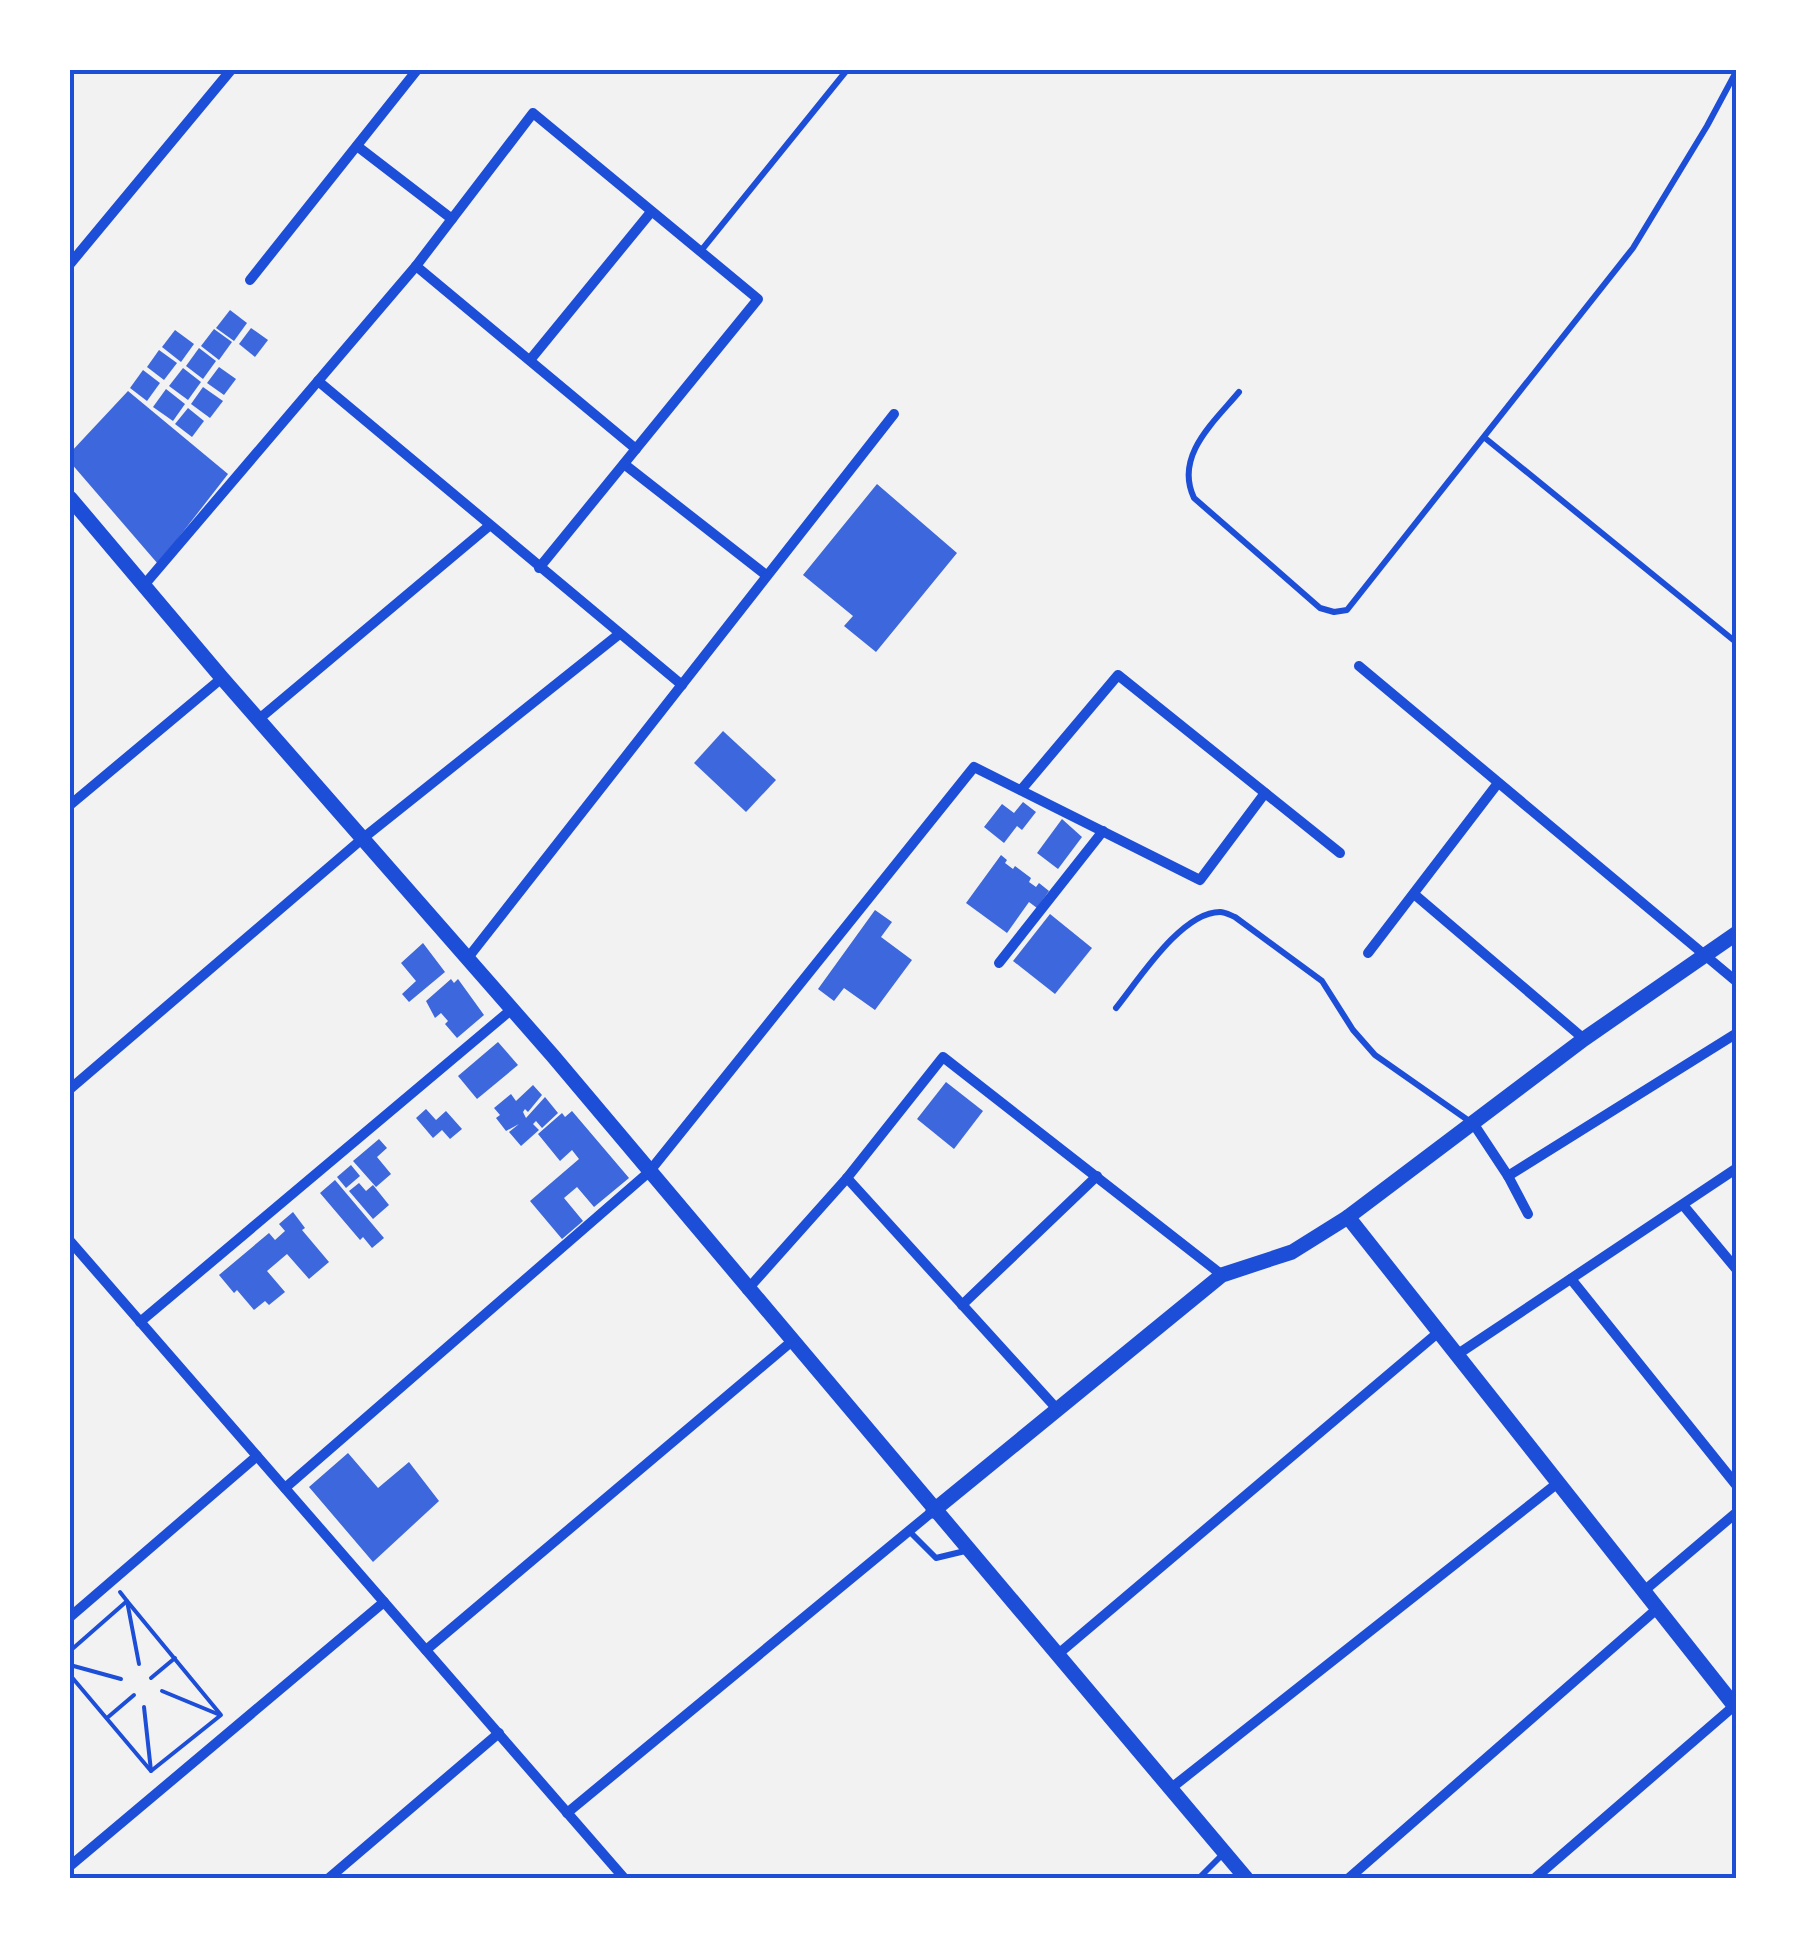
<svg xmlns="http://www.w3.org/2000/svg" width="1807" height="1948" viewBox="0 0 1807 1948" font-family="Poppins,sans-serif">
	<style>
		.building { fill: #3d67dc }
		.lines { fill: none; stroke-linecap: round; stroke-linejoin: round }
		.path { stroke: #1d4ed8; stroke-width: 4 }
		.service { stroke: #1d4ed8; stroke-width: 6 }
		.minor { stroke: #1d4ed8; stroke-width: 10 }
		.tertiary { stroke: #1d4ed8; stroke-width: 15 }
		.neatline { fill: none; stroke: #1d4ed8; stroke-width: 4 }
	</style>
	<rect width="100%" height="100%" fill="#f2f2f2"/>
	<!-- building -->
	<g class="building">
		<polygon points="230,310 247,323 234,341 216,328"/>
		<polygon points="251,328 268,340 255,357 239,344"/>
		<polygon points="214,329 232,342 219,360 201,346"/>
		<polygon points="175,330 194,344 181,362 162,347"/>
		<polygon points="199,348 216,361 203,379 186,366"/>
		<polygon points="159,350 177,363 164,380 147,367"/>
		<polygon points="219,367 236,379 224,395 207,383"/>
		<polygon points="183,368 201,382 188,400 169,386"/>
		<polygon points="143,370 160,383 147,401 130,388"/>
		<polygon points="203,387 223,401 210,418 191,404"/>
		<polygon points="166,389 185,404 173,421 153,407"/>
		<polygon points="128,391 228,474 158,564 70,462 70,453"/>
		<polygon points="188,408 204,421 192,437 175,424"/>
		<polygon points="877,484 957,553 876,652 844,626 853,616 803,575"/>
		<polygon points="723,731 776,780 746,812 694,763"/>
		<polygon points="1023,802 1036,812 1022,830 1017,826 1004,843 984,827 1002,804 1014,813"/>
		<polygon points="1062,819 1082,837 1058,869 1037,853"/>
		<polygon points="1001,855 1007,860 1005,863 1013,869 1015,866 1031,878 1029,882 1036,887 1039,883 1049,891 1037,908 1029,902 1007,933 966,903"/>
		<polygon points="875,910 892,922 881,937 912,960 875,1010 844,988 834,1001 818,989"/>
		<polygon points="1050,914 1092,948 1055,994 1013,961"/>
		<polygon points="423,943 445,972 409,1002 402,994 416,981 401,963"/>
		<polygon points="451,979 454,983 458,979 484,1015 457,1038 445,1024 448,1021 441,1013 435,1018 426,1001"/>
		<polygon points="498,1042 518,1065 477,1099 458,1076"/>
		<polygon points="946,1082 983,1111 954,1149 917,1119"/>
		<polygon points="533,1085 542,1095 528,1112 525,1109 523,1112 526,1118 545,1097 558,1113 542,1128 536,1121 533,1124 539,1130 521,1146 509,1132 519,1124 506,1131 496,1118 500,1115 494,1108 511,1094 516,1101"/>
		<polygon points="426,1109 436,1120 446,1111 462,1129 450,1139 442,1130 433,1138 416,1118"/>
		<polygon points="572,1111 629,1178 594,1207 577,1187 564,1198 583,1221 562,1239 530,1201 579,1159 572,1150 560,1161 538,1134 562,1113 565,1117"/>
		<polygon points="379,1139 387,1148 377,1157 391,1174 376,1187 353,1161"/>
		<polygon points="351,1165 360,1176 346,1188 337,1177"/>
		<polygon points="335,1180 384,1238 372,1248 363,1237 360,1240 320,1193"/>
		<polygon points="359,1183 366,1191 373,1185 389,1205 373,1219 349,1191"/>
		<polygon points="293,1212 305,1228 302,1230 329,1262 309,1279 287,1254 267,1271 285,1292 269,1305 265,1301 254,1310 237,1290 234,1293 219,1275 269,1233 275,1240 285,1231 279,1224"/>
		<polygon points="348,1453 378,1488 409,1462 439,1501 373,1562 309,1487"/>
	</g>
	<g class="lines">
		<!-- path -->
		<g class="path">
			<polyline points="120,1592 127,1601 139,1664"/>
			<polyline points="70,1651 127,1601 221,1715 151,1771 70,1675"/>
			<polyline points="70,1665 121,1679"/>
			<polyline points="151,1678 175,1658"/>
			<polyline points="162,1691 220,1715"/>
			<polyline points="144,1707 151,1771"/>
			<polyline points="107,1718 134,1695"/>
		</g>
		<!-- service -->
		<g class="service">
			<polyline points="700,252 847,70"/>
			<path d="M1239,392c-25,30 -65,64 -45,106l126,110 14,4 13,-2 286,-362 74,-122 30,-56"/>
			<polyline points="1485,438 1737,643"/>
			<path d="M1116,1008c22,-27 65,-96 104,-96 5,0 10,3 15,5l87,64 31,49 22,25 97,68"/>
			<polyline points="910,1532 936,1558 965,1551"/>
			<polyline points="1199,1878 1223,1854"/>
		</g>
		<!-- minor -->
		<g class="minor">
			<polyline points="357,146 452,219"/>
			<polyline points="70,264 231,70"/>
			<polyline points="416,266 636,449"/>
			<polyline points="250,280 417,70"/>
			<polyline points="530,360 651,212"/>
			<polyline points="318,381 682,685"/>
			<polyline points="624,464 766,575"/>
			<polyline points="145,584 416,266 533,113 758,299 539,568"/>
			<polyline points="1359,666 1737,982"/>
			<polyline points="259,719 489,526"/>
			<polyline points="1021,790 1118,675 1340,853"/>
			<polyline points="70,805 222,678"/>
			<polyline points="1414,894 1584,1039"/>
			<polyline points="1368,953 1498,783"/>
			<polyline points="467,959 894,414"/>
			<polyline points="999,963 1103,831"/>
			<polyline points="70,1089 362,839 618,635"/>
			<polyline points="1473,1123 1508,1176 1528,1214"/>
			<polyline points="1508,1176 1737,1033"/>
			<polyline points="847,1178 1057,1409"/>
			<polyline points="1683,1205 1737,1270"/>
			<polyline points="70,1241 624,1878"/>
			<polyline points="1571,1279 1737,1486"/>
			<polyline points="747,1290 847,1178 943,1057 1222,1275"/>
			<polyline points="962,1305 1097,1176"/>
			<polyline points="140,1322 512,1009"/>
			<polyline points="1458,1354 1737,1168"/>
			<polyline points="285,1488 649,1172 974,767 1200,880 1265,793"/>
			<polyline points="1645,1590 1737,1512"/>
			<polyline points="70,1617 257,1456"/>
			<polyline points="426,1650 791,1342"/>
			<polyline points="1057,1655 1440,1331"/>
			<polyline points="1170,1789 1559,1482"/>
			<polyline points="567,1813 933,1511"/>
			<polyline points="70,1866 384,1602"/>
			<polyline points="329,1878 499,1733"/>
			<polyline points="1349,1878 1658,1608"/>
			<polyline points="1535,1878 1734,1706"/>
		</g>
		<!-- tertiary -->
		<g class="tertiary">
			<polyline points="70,498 222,678 553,1056 1246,1878"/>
			<polyline points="1348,1217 1737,1709"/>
			<polyline points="933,1511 1222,1275 1292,1252 1348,1217 1584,1039 1737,933"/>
		</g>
	</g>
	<!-- border -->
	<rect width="1807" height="1948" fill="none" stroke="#ffffff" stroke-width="145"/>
	<rect x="72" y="72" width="1662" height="1804" class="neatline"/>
</svg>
